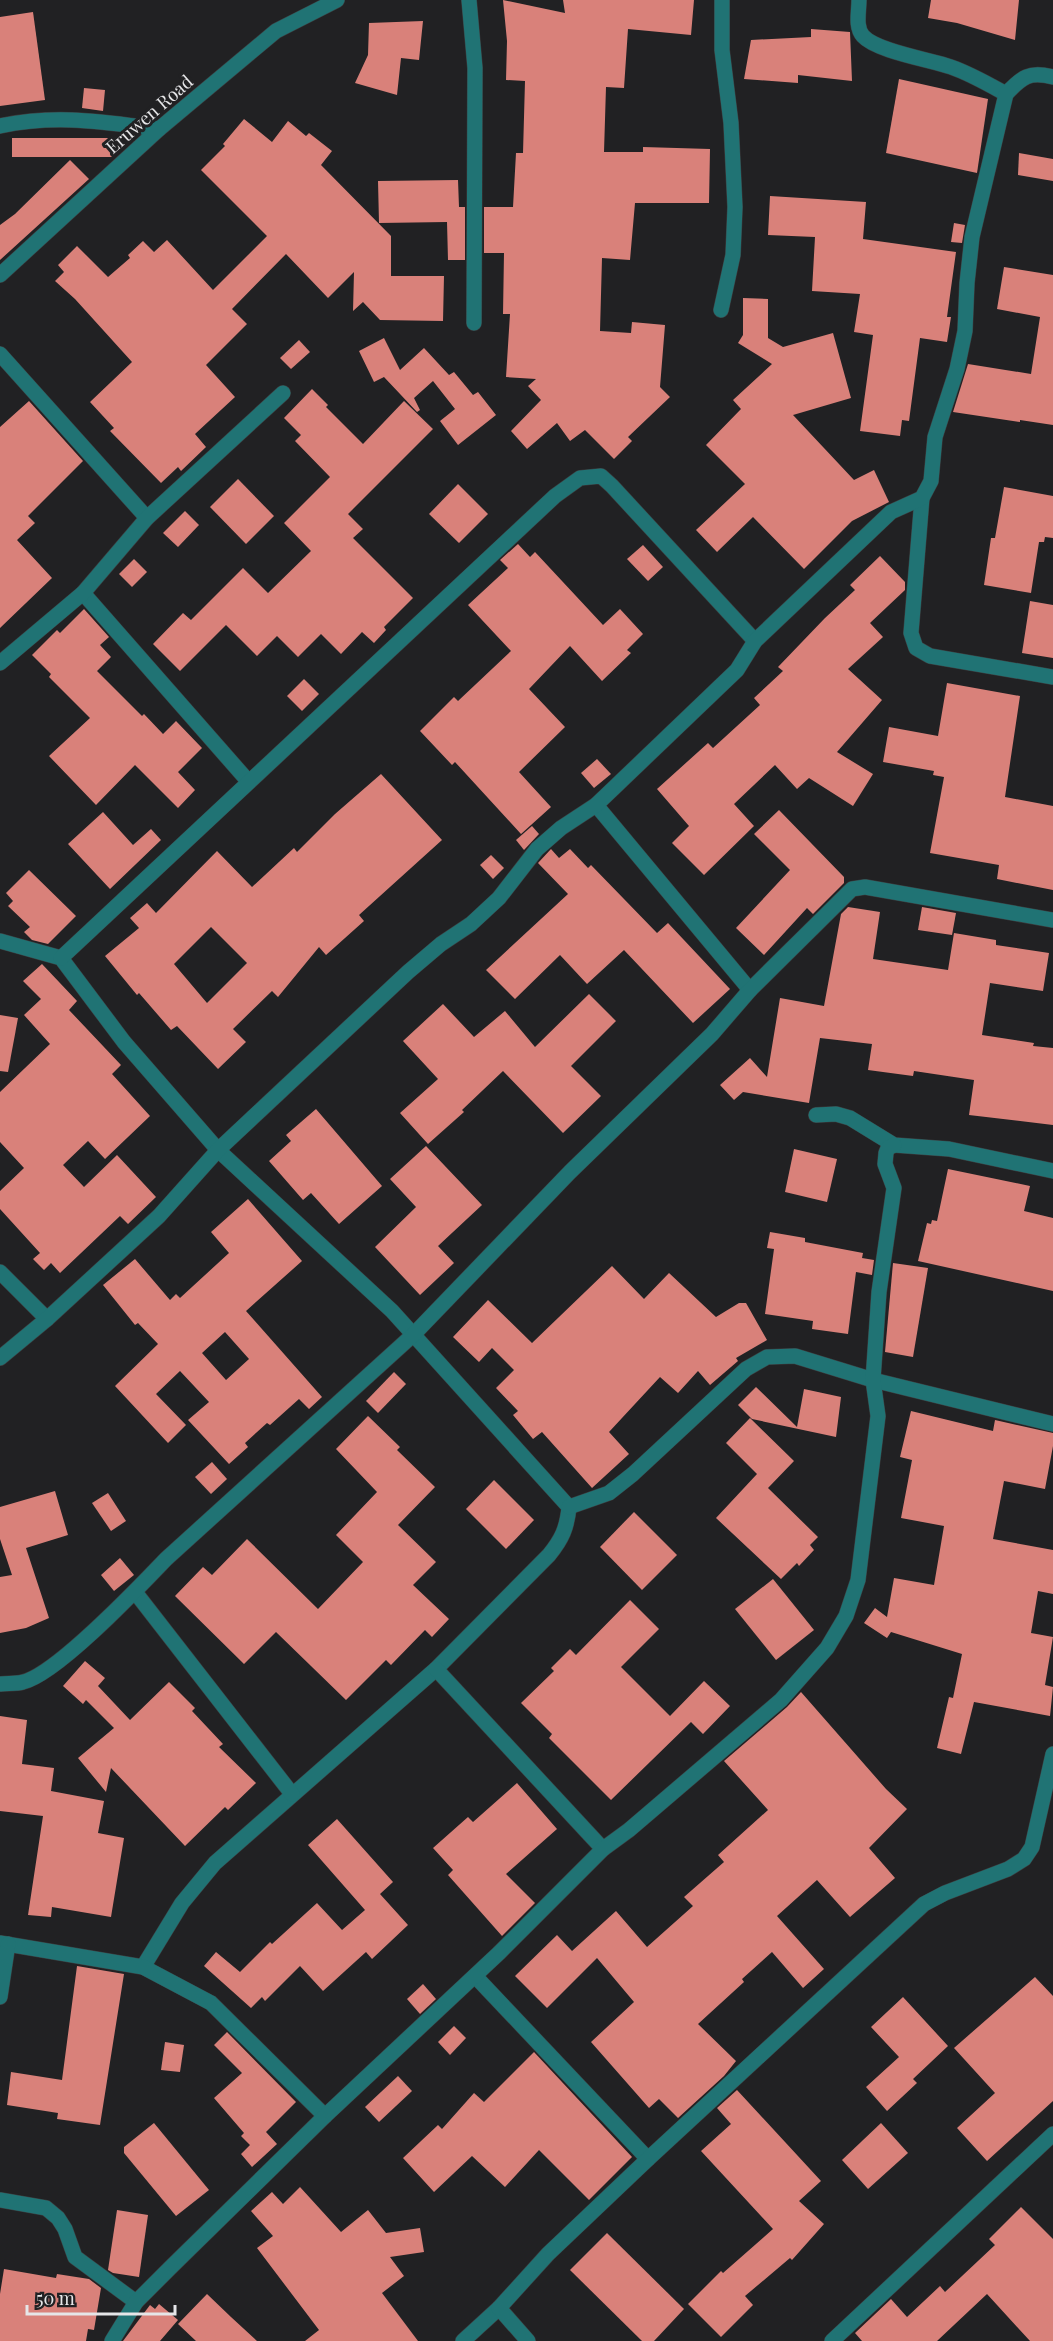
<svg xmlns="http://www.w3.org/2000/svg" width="1053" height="2341" viewBox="0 0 1053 2341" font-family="'Playfair Display',serif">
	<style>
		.building { fill: #d9817a; fill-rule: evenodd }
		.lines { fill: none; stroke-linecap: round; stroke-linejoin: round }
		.minor-casing { stroke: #3d3d3f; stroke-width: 16 }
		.tertiary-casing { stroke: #3d3d3f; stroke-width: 16 }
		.minor { stroke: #207374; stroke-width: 15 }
		.tertiary { stroke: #207374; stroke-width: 15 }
		.labels { text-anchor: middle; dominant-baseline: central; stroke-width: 6; stroke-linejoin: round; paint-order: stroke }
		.street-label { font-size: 18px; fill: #e6e6e8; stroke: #212123 }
	</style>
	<rect width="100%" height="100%" fill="#212123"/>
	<!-- building -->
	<g class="building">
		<polygon points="503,0 565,13 563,0 694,0 691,35 628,29 624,88 606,87 604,152 643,152 643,147 710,149 709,203 635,203 630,260 602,258 600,331 631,333 632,322 665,325 660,387 670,397 628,437 632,441 614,459 585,430 570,441 557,423 527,449 511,431 541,400 528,386 536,379 506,377 510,314 503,314 504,253 484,253 484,207 513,207 516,153 523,153 525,81 506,80 507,41"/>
		<polygon points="931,0 1019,0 1015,40 957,23 928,18"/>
		<polygon points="33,12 45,100 0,106 0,17"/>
		<polygon points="423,21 419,60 401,58 397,95 355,83 368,55 369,23"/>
		<polygon points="811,29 850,32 852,81 798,75 798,83 744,79 751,40 811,37"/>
		<polygon points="899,79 988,99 977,173 886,153"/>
		<polygon points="84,88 105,90 103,111 82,108"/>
		<polygon points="244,119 272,142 288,121 306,136 309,133 332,151 321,165 391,236 391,276 444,276 443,321 380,320 363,302 353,311 354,272 328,298 286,254 232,309 247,324 206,365 235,397 195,434 206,447 181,471 178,467 161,483 110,431 114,428 90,402 132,362 75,299 55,281 64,272 58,265 77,246 108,277 130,258 128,255 143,241 154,252 167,240 213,290 267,236 201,170 225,146 223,144"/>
		<polygon points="12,138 123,138 123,148 114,157 12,157"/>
		<polygon points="1019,153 1053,159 1053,181 1018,175"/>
		<polygon points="70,160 89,179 0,260 0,225 15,214"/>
		<polygon points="458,180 459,207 465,207 465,260 448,260 447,222 379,223 378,181"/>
		<polygon points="770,196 866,202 863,239 956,252 947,317 951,317 947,342 920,338 909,421 902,420 900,436 860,431 873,335 854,332 860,294 812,291 815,237 768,235"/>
		<polygon points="954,223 965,225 962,243 951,242"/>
		<polygon points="1004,267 1053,275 1053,425 1020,420 1020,422 953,412 968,364 1031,374 1040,317 997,309"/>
		<polygon points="743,298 768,299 768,338 783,347 833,333 851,398 793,415 854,480 874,470 889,502 852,521 804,569 753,517 717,552 696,530 745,484 706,445 741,409 733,400 772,364 738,343 743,335"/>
		<polygon points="384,338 400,370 424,348 449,375 454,372 473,395 478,392 496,415 458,445 440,421 455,409 433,381 414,398 420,410 417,412 384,377 374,382 359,351"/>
		<polygon points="299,340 310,352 291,369 280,358"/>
		<polygon points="312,389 328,405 326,407 363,444 404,401 433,429 348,514 363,529 353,538 413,598 384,627 386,630 374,643 362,632 341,654 321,634 298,657 277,636 257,656 226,625 180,671 153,644 183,613 191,620 243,568 268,593 311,551 284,523 330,477 295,441 301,435 284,418"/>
		<polygon points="29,401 83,461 28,516 35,523 17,540 52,578 0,628 0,427"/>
		<polygon points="238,479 274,516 246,544 210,507"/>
		<polygon points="458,484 488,514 459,543 429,514"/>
		<polygon points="1004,487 1053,496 1053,538 1045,537 1044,542 1039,542 1031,593 984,585 991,538 995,538"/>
		<polygon points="185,511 199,525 178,547 163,533"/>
		<polygon points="518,544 530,557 535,552 603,625 620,609 643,634 627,650 631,653 602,681 570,646 529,689 565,727 519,772 551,807 521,834 455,762 452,765 420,731 454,697 458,701 511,651 468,605 508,568 500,560"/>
		<polygon points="643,545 663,567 648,581 627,559"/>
		<polygon points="880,556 905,582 905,590 870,623 883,637 848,669 882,700 837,752 873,774 853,806 809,778 797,789 775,765 734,804 754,826 704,875 672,843 689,826 657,789 708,743 713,748 760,705 754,698 783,671 778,667 825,618 855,590 850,585"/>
		<polygon points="134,559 147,572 132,587 119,574"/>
		<polygon points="1030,601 1053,605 1053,658 1022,653"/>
		<polygon points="84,609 109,637 100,645 111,657 97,671 142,716 144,714 163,734 176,721 202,748 178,772 195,790 178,808 135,765 96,805 49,756 90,718 49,677 51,674 32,655 57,630 60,633"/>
		<polygon points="304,679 319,694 302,711 287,696"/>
		<polygon points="947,683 1020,696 1005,797 1053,806 1053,890 997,879 999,865 930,853 944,777 933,775 934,771 883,762 889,727 938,736"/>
		<polygon points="597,759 611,774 594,788 581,773"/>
		<path d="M381,774l61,66 -83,75 5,6 -38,34 -7,-8 -41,50 -6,-6 -39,38 13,13 -28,27 -41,-43 -6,4 -32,-37 -2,2 -32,-39 34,-28 -9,-10 17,-15 9,10 61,-62 35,36 42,-39 3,4 38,-38zM211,927l36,36 -40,40 -33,-39z"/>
		<polygon points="779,810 844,877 844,883 813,914 807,908 764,955 736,928 790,870 754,834"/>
		<polygon points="103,812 133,845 151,829 161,840 110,889 68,844"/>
		<polygon points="532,826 539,834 524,850 516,840"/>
		<polygon points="551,849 559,858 570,849 588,868 591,865 657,933 668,923 730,989 693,1023 624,950 587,984 560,955 515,999 486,970 568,894 538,863"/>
		<polygon points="491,855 504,868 493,879 480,865"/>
		<polygon points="29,870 76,916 48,944 32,940 24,932 30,927 8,906 13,901 6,893"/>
		<polygon points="848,907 880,912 873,959 948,970 954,933 996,940 996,945 1049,953 1043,991 990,983 982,1035 1034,1043 1033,1046 1053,1048 1053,1125 969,1115 974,1080 914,1071 913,1076 868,1070 872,1044 820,1038 809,1103 743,1092 734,1100 720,1085 750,1058 767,1077 780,998 824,1006 841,914"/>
		<polygon points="922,907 956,913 952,935 918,930"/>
		<polygon points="42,964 77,1001 69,1010 121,1065 112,1074 150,1116 105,1159 88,1141 63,1165 84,1187 117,1155 156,1197 128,1224 120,1216 60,1273 51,1263 44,1270 33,1259 40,1253 0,1209 0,1191 24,1168 0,1142 0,1092 50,1044 24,1015 41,999 23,981"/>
		<polygon points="589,994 616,1021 571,1066 601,1096 563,1133 503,1071 462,1110 464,1112 428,1144 400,1113 438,1079 403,1041 443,1004 474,1037 505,1011 535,1047"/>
		<polygon points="0,1015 18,1018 8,1072 0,1071"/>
		<polygon points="316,1109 382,1186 339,1224 311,1193 303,1200 269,1161 291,1141 286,1135"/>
		<polygon points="426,1146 482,1205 438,1246 454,1263 420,1295 375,1247 416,1207 390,1179"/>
		<polygon points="794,1149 837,1159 827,1202 785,1192"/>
		<polygon points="948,1169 1030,1186 1024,1211 1053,1218 1053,1291 918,1261 927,1223 931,1224 932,1220 937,1221"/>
		<path d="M248,1199l54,62 -56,50 76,86 -13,12 -10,-10 -29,26 -3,-2 -22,20 3,4 -19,17 -41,-44 21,-18 -29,-31 -24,23 30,31 -18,18 -53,-57 43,-42 -20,-21 -3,2 -32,-40 32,-26 35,41 6,-6 4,4 49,-45 -18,-21zM225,1332l24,27 -23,21 -24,-27z"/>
		<polygon points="770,1232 805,1238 805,1242 863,1253 862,1258 874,1260 872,1275 856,1272 848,1334 812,1329 813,1321 765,1314 774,1249 767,1248"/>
		<polygon points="893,1263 928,1268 913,1357 885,1352"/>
		<polygon points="612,1266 644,1299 669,1273 716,1317 739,1303 746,1303 767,1340 736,1358 738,1361 710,1385 698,1371 678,1393 660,1377 609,1432 629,1454 592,1488 542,1432 533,1439 513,1415 518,1411 496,1388 514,1370 492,1348 479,1362 453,1337 488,1300 532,1343"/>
		<polygon points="394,1372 406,1384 378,1413 366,1401"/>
		<polygon points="756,1387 797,1427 804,1389 841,1397 836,1437 752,1419 738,1405"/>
		<polygon points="911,1411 993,1431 995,1420 1053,1433 1053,1446 1045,1489 1004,1481 993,1539 1053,1550 1053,1594 1038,1591 1031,1633 1053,1637 1045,1685 1053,1687 1050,1716 974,1702 961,1754 937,1748 949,1697 953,1698 962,1654 891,1632 887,1638 864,1623 875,1608 887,1617 894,1578 934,1585 944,1526 901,1518 912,1460 900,1457"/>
		<polygon points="368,1416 400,1447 397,1450 435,1487 398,1525 436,1562 413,1585 449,1619 432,1637 425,1630 391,1665 386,1660 346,1700 276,1632 244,1664 175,1596 203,1567 212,1575 247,1539 318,1609 363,1562 336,1535 377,1492 336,1449"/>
		<polygon points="750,1418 794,1461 768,1488 818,1537 810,1545 814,1550 799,1566 797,1563 781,1579 716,1518 757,1474 726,1443"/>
		<polygon points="212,1462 227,1479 211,1494 195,1477"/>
		<polygon points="494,1480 534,1520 506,1549 466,1509"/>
		<polygon points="55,1491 68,1535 26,1548 49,1618 26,1628 0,1633 0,1577 12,1575 0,1539 0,1507"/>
		<polygon points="108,1493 126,1521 111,1531 92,1503"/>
		<polygon points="634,1512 677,1555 642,1590 600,1547"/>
		<polygon points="120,1558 134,1575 114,1591 101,1575"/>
		<polygon points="773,1579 814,1630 776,1660 735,1609"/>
		<polygon points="630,1600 659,1629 621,1667 670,1716 704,1681 730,1706 703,1734 691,1722 611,1800 549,1738 552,1734 521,1703 554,1671 551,1668 570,1649 576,1655"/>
		<polygon points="85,1661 105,1678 98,1686 130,1720 169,1682 195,1708 192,1711 223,1744 219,1747 256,1783 228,1810 225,1807 185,1846 111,1768 106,1792 78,1758 114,1728 86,1700 83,1704 63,1686"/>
		<polygon points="801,1692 886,1789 907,1809 869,1848 895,1878 850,1917 817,1880 777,1916 824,1969 803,1988 772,1952 742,1979 744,1982 698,2024 736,2061 724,2076 678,2118 659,2099 649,2108 591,2042 634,2002 597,1958 547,2008 515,1976 557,1935 572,1951 616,1911 647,1947 693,1906 684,1897 724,1862 718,1855 768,1810 724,1761 787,1707"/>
		<polygon points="0,1716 27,1720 22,1764 54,1768 51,1791 104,1801 98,1833 124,1838 111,1917 52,1907 51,1917 28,1915 43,1816 0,1811"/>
		<polygon points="517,1783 557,1829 506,1874 535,1903 502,1936 448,1875 453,1870 433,1848 468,1817 473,1822"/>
		<polygon points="337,1819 393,1882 380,1894 408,1925 372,1959 366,1952 323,1991 300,1966 265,2001 262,1997 251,2008 204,1966 216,1952 240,1972 270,1942 272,1944 317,1903 342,1930 365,1910 308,1845"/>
		<polygon points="77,1966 124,1974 100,2125 57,2119 58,2113 7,2105 11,2072 62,2080"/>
		<polygon points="1035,1977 1053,1996 1053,2101 987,2161 957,2128 995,2093 954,2048"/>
		<polygon points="423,1984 436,1999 420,2014 407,1999"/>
		<polygon points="903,1997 948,2046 913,2079 917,2083 887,2111 866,2087 899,2057 871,2027"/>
		<polygon points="454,2026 466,2038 450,2055 438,2042"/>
		<polygon points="227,2032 296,2102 266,2132 277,2144 252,2167 241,2154 250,2145 241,2136 244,2133 214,2098 242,2073 214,2045"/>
		<polygon points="165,2042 184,2045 180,2072 161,2070"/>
		<polygon points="534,2052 632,2157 589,2200 539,2150 505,2187 472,2156 434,2192 403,2158 438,2125 442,2129 474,2093 484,2102"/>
		<polygon points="398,2076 412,2091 379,2122 365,2107"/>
		<polygon points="737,2090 821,2181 799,2201 824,2224 792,2260 790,2258 745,2296 753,2305 721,2337 688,2304 721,2271 723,2273 773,2229 701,2151 731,2124 717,2108"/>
		<polygon points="154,2123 209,2190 176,2216 124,2153 124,2147"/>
		<polygon points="881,2123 908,2153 868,2189 842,2160"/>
		<polygon points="300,2187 341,2232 368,2210 386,2233 420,2228 424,2252 390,2257 404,2276 382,2293 418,2341 305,2341 319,2330 257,2248 273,2236 251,2211 272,2192 283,2204"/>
		<polygon points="1021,2207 1053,2239 1053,2341 1030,2341 987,2294 937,2341 862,2341 855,2333 891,2299 907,2317 940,2286 945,2292 995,2245 989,2239"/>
		<polygon points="117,2210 148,2215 139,2277 113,2273 108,2270"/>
		<polygon points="607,2233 684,2309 654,2341 642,2341 570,2270"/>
		<polygon points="4,2269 56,2278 57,2274 89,2279 101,2288 94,2330 88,2329 86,2341 0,2341 0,2294"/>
		<polygon points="207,2294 231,2317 257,2341 196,2341 178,2324"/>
		<polygon points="159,2304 178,2320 160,2341 123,2341 150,2305 155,2309"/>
	</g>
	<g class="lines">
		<!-- minor casing -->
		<g class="minor-casing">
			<g id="minor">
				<polyline points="469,0 475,68 474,323"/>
				<path d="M859,0c0,12 -4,27 4,36 13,15 68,24 88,31 20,7 37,17 55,27"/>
				<path d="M0,126c57,-12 102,-4 159,3"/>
				<polyline points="721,310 733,255 735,207 731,123 722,50 722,0"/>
				<polyline points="0,354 147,518"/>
				<polyline points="922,498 911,633 916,648 930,656 1053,677"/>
				<polyline points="83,593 248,781"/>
				<polyline points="0,663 83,593 147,518 283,393"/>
				<polyline points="596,805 750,990"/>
				<path d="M0,941l61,17 63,84 94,108 174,161 177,196c-2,21 -7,32 -20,48l-113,114 -221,194 -33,40 -39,64"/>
				<polyline points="61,958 555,496 580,478 601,476 612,486 755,641"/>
				<polyline points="816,1115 836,1114 850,1118 894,1145 949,1149 1053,1171"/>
				<polyline points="0,1272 47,1319"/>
				<path d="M0,1358l47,-39 112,-103 59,-66 190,-178 33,-28 30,-20 28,-26 38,-49 24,-21 35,-23 141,-135 18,-29 136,-129 31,-14 9,-17 4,-44 22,-68 8,-38 2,-48 5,-46 34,-143c16,-17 23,-23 47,-17"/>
				<polyline points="569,1507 609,1493 633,1474 746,1369 767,1357 795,1356 873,1380 1053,1424"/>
				<polyline points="135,1592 292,1794"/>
				<polyline points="436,1669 603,1849"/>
				<path d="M0,1684c7,-1 16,0 23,-2 34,-8 116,-95 143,-123l248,-225 156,-162 142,-138 38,-44 102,-101 13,-2 188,33"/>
				<polyline points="0,1943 143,1967 211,2003 325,2116"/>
				<polyline points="475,1976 648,2159"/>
				<polyline points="0,1997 8,1944"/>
				<polyline points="0,2200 46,2208 58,2218 65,2229 75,2257 136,2302"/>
				<polyline points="112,2341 136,2302 170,2268 325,2116 499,1953 603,1849 629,1830 781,1700 827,1648 846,1616 858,1580 878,1416 873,1380 879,1292 894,1188 885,1164 886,1153 888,1148 894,1145"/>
				<polyline points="463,2341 499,2308"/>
				<polyline points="528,2341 499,2308 548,2254 648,2159 924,1904 945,1893 1008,1869 1024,1859 1032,1847 1053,1754"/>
				<polyline points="832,2341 1053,2134"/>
			</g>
		</g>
		<!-- tertiary casing -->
		<g class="tertiary-casing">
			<polyline id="tertiary" points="0,275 159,129 276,31 337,0"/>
		</g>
		<!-- minor -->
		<use href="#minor" class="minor"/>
		<!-- tertiary -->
		<use href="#tertiary" class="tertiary"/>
	</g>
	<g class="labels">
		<!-- street labels -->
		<g class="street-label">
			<text transform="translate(149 114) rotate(-41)">Eruwen Road</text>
		</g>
	</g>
	<!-- scale -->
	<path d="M27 2305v9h148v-9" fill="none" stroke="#e6e6e8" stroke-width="3"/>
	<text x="36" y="2305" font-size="18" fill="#e6e6e8" stroke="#212123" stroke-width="4.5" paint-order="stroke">50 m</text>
</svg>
